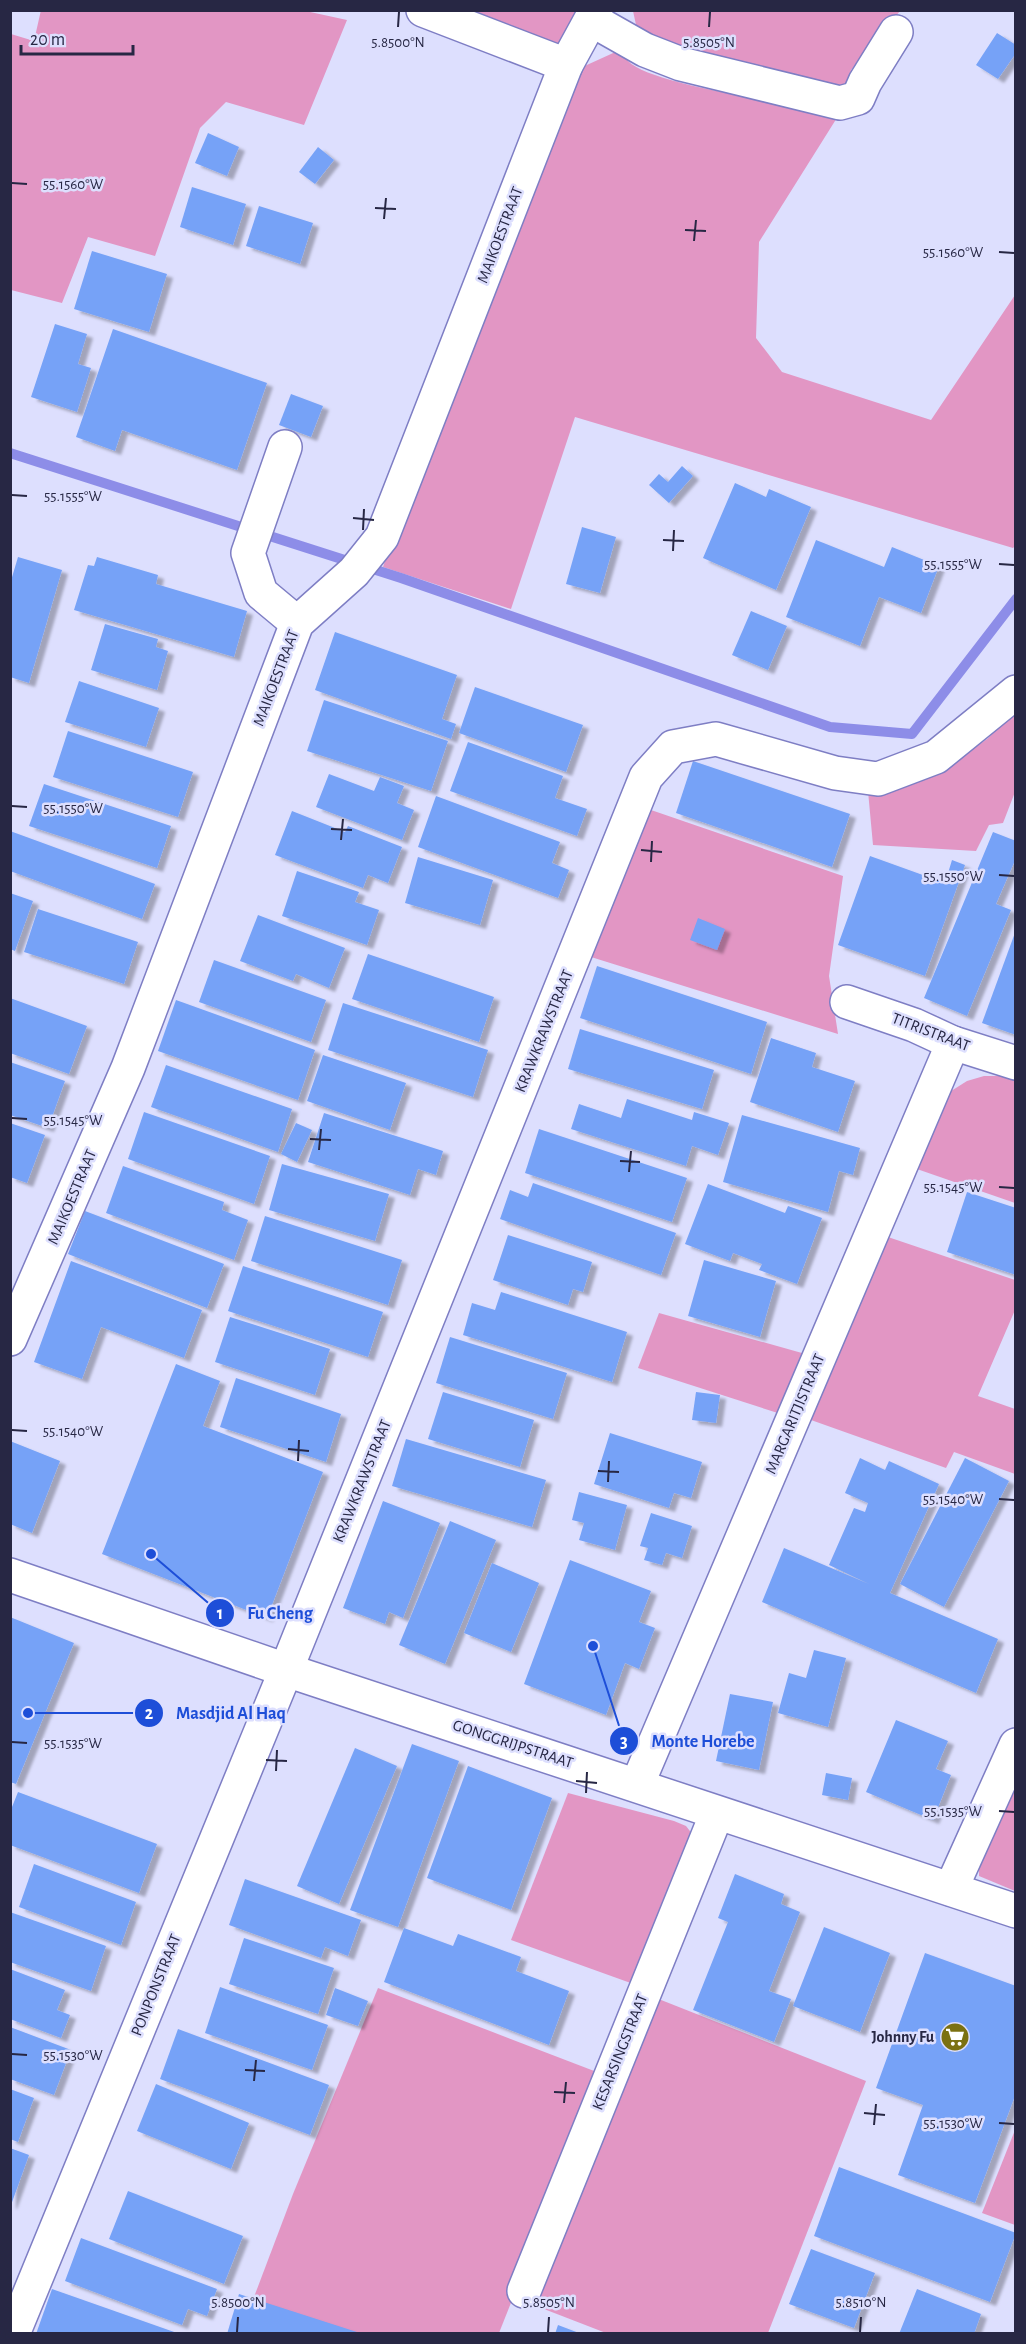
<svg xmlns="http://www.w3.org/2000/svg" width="1026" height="2344" viewBox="0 0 1026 2344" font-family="'Alegreya Sans',sans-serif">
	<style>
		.green { fill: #e296c4 }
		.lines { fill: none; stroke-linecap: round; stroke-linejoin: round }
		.stream { stroke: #8d8de8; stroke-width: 10 }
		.building { fill: #76a2f7; filter: url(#shadow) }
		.minor-casing { stroke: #7e7ec4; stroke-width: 36 }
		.minor { stroke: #fff; stroke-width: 33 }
		.ticks { fill: none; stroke: #272744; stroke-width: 2 }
		.labels { text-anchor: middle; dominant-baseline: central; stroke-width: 5; stroke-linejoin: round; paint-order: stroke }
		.street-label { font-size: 16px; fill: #272744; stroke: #dddffe }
		.poi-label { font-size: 16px; font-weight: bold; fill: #272744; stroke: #dddffe; text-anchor: end }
		.ticks-label { font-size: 15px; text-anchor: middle; fill: #272744; stroke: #dddffe; stroke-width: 5; stroke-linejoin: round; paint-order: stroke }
		.leader { fill: none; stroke: #1d4ed8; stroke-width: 2 }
		.callout-dot { fill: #1d4ed8; stroke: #dddffe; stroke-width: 2 }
		.mark-label { font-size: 18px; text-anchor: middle; font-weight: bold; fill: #fff }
		.callout-label { font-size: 18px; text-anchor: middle; font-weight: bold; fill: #1d4ed8; stroke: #dddffe; stroke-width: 5; stroke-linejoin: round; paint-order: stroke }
	</style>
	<defs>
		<filter id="shadow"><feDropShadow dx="6" dy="4" stdDeviation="1.5" flood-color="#0004"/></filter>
	</defs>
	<rect width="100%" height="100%" fill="#dddffe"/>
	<!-- green -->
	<g class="green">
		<polygon points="41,10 301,10 347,20 304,125 226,102 200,128 155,256 88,237 62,303 11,290 11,34 34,41"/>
		<polygon points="412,11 614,11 615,36 570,57"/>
		<polygon points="633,11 900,11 851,70 847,95 690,66 638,34"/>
		<path d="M622,49c2,3 3,9 6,12 24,25 172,44 212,52l-81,129 -3,96 26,34 149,48 84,-125 1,250 -3,3 -438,-131 -64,192 -128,-42 63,-189 132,-309z"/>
		<polygon points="1015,712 1015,792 1003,823 989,825 976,851 873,845 868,791 949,766 987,739"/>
		<polygon points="651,810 843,876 829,976 838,1034 591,957"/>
		<polygon points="984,1076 1007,1076 1015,1079 1015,1203 914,1168 948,1093 967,1081"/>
		<polygon points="888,1237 1015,1280 1015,1310 978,1396 1015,1409 1015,1474 954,1452 946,1468 811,1420"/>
		<polygon points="659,1313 809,1355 784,1415 638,1368"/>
		<polygon points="1015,1782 1015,1891 979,1876 979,1859"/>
		<polygon points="568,1793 674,1821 686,1826 693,1835 639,1986 511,1940"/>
		<polygon points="378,1988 602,2074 499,2333 240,2334 293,2194"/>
		<polygon points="651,1996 866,2081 768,2333 606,2333 531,2304"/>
		<polygon points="1015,2130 1015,2225 982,2213"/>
	</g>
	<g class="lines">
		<!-- stream -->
		<polyline class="stream" points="10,453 401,578 830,727 912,734 1016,599"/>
	</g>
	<!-- building -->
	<g class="building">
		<polygon points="997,33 1016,45 1016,53 998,79 976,65"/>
		<polygon points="208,133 239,147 227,176 195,163"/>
		<polygon points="318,147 334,160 315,184 299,172"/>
		<polygon points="192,187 246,204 233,245 180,227"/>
		<polygon points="259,206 313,223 300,264 246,246"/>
		<polygon points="92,251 167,274 149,332 74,309"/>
		<polygon points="55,324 87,334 78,364 91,368 77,412 31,397"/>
		<polygon points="113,329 267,383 237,470 122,430 115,451 76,437"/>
		<polygon points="291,394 323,406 311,437 279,425"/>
		<polygon points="682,466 693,476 669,503 649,485 659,474 668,482"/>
		<polygon points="735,483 766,497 769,489 811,507 776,590 703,558"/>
		<polygon points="582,527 616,537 600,593 566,584"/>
		<polygon points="816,540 884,567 892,547 939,566 921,613 879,597 860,646 786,617"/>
		<polygon points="18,557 62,570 29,683 10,677 10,584"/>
		<polygon points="97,557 158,575 156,584 247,611 234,657 74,610 88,565 94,566"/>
		<polygon points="751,611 787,626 768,670 732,655"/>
		<polygon points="105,624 158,639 156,647 168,651 157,690 91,670"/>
		<polygon points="335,632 457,675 442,719 456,724 451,739 315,690"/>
		<polygon points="79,681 159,708 146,747 65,722"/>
		<polygon points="475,687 583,725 566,772 459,733"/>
		<polygon points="324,700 448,741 431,791 307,751"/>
		<polygon points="68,731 193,772 178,817 53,777"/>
		<polygon points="468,742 563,776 555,798 587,809 577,836 450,791"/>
		<polygon points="693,761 850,814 832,867 676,813"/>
		<polygon points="329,774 374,791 380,777 404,786 397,803 414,810 402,840 316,807"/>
		<polygon points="44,784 171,826 157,868 29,826"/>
		<polygon points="436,796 560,842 552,863 569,870 558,898 418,847"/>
		<polygon points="292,811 345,832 348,826 402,847 388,883 368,875 363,888 275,855"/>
		<polygon points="10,831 155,884 142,919 10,871"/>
		<polygon points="993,832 1016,841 1016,858 996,904 1011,910 967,1016 924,998"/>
		<polygon points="870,856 945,883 952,860 965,865 925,976 838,945"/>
		<polygon points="418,857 493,880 480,925 405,903"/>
		<polygon points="297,871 359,892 355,902 379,910 367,945 282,916"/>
		<polygon points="10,893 33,901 15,951 10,949"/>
		<polygon points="38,909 138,942 124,984 24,952"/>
		<polygon points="258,915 345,948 329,988 296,974 293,981 240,961"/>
		<polygon points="698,918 725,929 717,950 690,940"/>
		<polygon points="1016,930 1016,1035 982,1023"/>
		<polygon points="368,954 494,997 479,1042 352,999"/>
		<polygon points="214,960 326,1000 311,1042 199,1002"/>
		<polygon points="597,966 767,1022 751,1074 580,1018"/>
		<polygon points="10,998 87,1026 69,1074 10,1053"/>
		<polygon points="176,1000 315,1050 298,1100 158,1051"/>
		<polygon points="343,1003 488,1050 473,1097 328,1050"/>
		<polygon points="580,1029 714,1070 702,1109 568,1069"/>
		<polygon points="771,1038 816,1053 812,1067 855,1081 838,1132 750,1102"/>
		<polygon points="323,1055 406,1083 390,1130 307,1101"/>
		<polygon points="10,1062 65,1081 48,1128 10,1115"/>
		<polygon points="166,1065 292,1109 278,1152 151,1107"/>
		<polygon points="627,1099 692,1120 694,1112 729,1123 718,1155 692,1146 686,1166 571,1129 579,1104 621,1118"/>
		<polygon points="144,1112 270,1156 254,1204 128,1159"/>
		<polygon points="324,1113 443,1151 436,1175 418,1169 410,1195 308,1162"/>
		<polygon points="742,1115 860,1148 853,1175 839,1171 828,1212 723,1182"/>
		<polygon points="10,1123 45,1135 27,1183 10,1177"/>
		<polygon points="296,1123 312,1130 297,1162 281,1154"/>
		<polygon points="539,1129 687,1178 672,1222 525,1173"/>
		<polygon points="282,1164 389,1194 375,1241 269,1210"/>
		<polygon points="123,1166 224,1202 222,1210 248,1220 234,1260 106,1213"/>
		<polygon points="533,1183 676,1233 661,1275 500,1219 510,1190 528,1197"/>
		<polygon points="708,1184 785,1213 788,1206 822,1218 797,1284 759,1270 762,1264 733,1253 730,1261 685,1244"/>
		<polygon points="967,1192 1016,1208 1016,1275 947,1252"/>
		<polygon points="85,1211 224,1264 207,1308 68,1254"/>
		<polygon points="265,1216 402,1260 388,1305 251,1261"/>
		<polygon points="508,1235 592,1262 583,1292 573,1289 568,1305 493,1280"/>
		<polygon points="704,1260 776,1281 760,1337 688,1316"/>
		<polygon points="71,1261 202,1310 184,1358 101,1327 82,1379 34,1362"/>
		<polygon points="243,1266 383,1312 368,1357 228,1311"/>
		<polygon points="501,1292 627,1332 612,1382 463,1335 472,1303 495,1310"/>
		<polygon points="230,1317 330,1349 315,1395 215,1362"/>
		<polygon points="450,1337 567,1373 553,1419 436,1383"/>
		<polygon points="176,1364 220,1381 203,1426 323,1472 267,1618 102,1554"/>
		<polygon points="236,1378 341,1414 326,1462 220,1427"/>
		<polygon points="443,1392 534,1420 520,1467 428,1439"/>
		<polygon points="696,1392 720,1395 716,1423 692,1420"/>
		<polygon points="610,1433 702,1462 691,1498 674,1493 669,1508 594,1484"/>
		<polygon points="406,1439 546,1480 532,1527 392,1486"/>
		<polygon points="10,1441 60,1461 32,1533 10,1524"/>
		<polygon points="860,1458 885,1470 889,1461 939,1484 890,1593 998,1639 976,1693 762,1602 784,1548 869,1584 829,1565 854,1508 865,1512 868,1503 845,1493"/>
		<polygon points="965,1458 1009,1481 944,1607 900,1584"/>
		<polygon points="579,1492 627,1505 615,1550 579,1540 584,1523 572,1520"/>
		<polygon points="383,1501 440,1523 403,1618 389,1612 385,1624 343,1608"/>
		<polygon points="651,1513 692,1526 682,1558 666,1553 662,1565 644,1560 648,1548 640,1546"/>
		<polygon points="450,1521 496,1540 445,1664 399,1645"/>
		<polygon points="570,1560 651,1591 639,1622 655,1628 639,1669 625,1663 606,1715 524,1684"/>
		<polygon points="492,1563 539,1583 511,1652 464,1633"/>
		<polygon points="10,1617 74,1643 16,1784 10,1782"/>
		<polygon points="814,1650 846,1658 828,1727 778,1713 789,1673 806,1678"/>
		<polygon points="730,1694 773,1702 759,1770 716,1761"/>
		<polygon points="896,1720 948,1741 936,1769 951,1775 933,1820 866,1792"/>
		<polygon points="412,1744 459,1761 398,1927 350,1910"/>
		<polygon points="355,1748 397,1766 339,1904 297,1886"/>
		<polygon points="468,1766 552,1798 511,1910 427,1878"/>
		<polygon points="826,1773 852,1778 848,1800 822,1795"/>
		<polygon points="18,1792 157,1844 139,1893 10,1845 10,1812"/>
		<polygon points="34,1864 136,1902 121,1945 19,1907"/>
		<polygon points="735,1874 784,1894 781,1904 800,1912 769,1991 791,1999 774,2042 693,2010 728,1922 718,1918"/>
		<polygon points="245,1879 361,1920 348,1956 325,1947 321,1958 229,1925"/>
		<polygon points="10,1912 106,1946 91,1991 10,1962"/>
		<polygon points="824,1927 890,1953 860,2032 793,2006"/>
		<polygon points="404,1928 453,1946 458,1934 521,1957 516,1971 569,1991 549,2045 384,1982"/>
		<polygon points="244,1938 334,1968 318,2014 229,1984"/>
		<polygon points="925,1953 1016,1986 1016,2093 975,2203 898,2175 923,2105 876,2088"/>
		<polygon points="10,1969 65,1990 57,2010 70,2015 61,2038 10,2019"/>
		<polygon points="220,1987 328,2025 312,2070 205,2033"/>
		<polygon points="335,1988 368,2001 358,2026 326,2015"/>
		<polygon points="10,2027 71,2050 54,2095 10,2079"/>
		<polygon points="178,2029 329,2085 310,2135 160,2079"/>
		<polygon points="156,2084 249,2123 231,2169 137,2131"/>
		<polygon points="10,2089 34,2098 18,2142 10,2139"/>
		<polygon points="10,2148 29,2155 11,2205 10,2205"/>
		<polygon points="839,2167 1016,2233 990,2302 814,2236"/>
		<polygon points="128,2191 243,2236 224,2284 109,2239"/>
		<polygon points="81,2238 217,2289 207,2316 188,2309 182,2325 65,2281"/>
		<polygon points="811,2249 875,2273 854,2328 789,2304"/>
		<polygon points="52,2289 177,2333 177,2334 36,2334"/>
		<polygon points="917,2289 981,2314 974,2334 899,2334"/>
		<polygon points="239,2294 360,2333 360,2334 227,2334"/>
		<polygon points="558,2325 579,2333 579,2334 555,2334"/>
	</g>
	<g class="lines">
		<!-- minor casing -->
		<g class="minor-casing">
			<g id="minor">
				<polyline points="423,10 566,65"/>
				<polyline points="592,20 645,50 681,64 840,103 858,98 865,82 896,32"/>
				<polyline points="285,447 248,553 261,593 297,623"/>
				<polyline points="847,1002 914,1025 953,1043 1016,1063"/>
				<polyline points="10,1339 128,1068 297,623 354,572 382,537 566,65 596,10"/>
				<polyline points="10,1575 286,1670 1016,1911"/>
				<polyline points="637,1785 953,1043"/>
				<polyline points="951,1889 1016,1745"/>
				<polyline points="524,2291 717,1813"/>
				<polyline points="13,2334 286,1670 646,777 673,747 716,739 835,773 878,779 936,757 1016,692"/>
			</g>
		</g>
		<!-- minor -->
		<use href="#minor" class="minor"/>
	</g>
	<!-- ticks -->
	<path class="ticks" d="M398,27l1,-15M709,27l1,-15M12,183l15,1M375,208l21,1M384,219l2,-21M685,230l21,1M694,241l2,-21M999,252l15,1M12,495l15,1M353,518l21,2M363,530l1,-21M663,540l21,1M673,551l1,-21M999,564l15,1M12,806l15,1M331,829l21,1M341,840l2,-21M641,850l21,2M651,862l1,-21M999,875l15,1M12,1118l15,1M310,1139l21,1M319,1150l2,-21M620,1161l20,1M629,1172l2,-21M999,1187l15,1M12,1430l15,1M288,1449l21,2M298,1461l1,-21M598,1471l21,1M608,1482l1,-21M999,1499l15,1M12,1742l15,1M266,1760l21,1M276,1771l1,-21M576,1781l21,2M586,1793l1,-21M999,1811l15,1M12,2054l15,1M245,2070l20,1M254,2081l2,-21M554,2092l21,1M564,2103l2,-21M864,2113l21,2M999,2123l15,1M874,2125l2,-21M237,2332l1,-15M548,2332l1,-15M860,2332l1,-15"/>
	<!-- icons -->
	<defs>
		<g id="supermarket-disc" transform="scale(1.5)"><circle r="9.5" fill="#7b7111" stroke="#dddffe"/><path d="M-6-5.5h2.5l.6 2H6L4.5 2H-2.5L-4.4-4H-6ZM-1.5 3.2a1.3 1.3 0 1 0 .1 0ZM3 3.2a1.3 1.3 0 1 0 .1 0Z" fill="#fff"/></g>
	</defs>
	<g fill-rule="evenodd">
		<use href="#supermarket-disc" x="955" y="2037"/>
	</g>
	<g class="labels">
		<!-- street labels -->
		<g class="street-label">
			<text transform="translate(500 235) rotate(-69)">MAIKOESTRAAT</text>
			<text transform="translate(276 678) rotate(-69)">MAIKOESTRAAT</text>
			<text transform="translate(544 1031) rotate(-68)">KRAWKRAWSTRAAT</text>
			<text transform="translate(931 1032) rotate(21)">TITRISTRAAT</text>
			<text transform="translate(72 1197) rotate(-67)">MAIKOESTRAAT</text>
			<text transform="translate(795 1414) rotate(-67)">MARGARITJISTRAAT</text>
			<text transform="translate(362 1481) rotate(-68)">KRAWKRAWSTRAAT</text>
			<text transform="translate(513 1744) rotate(18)">GONGGRIJPSTRAAT</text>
			<text transform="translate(156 1985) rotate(-68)">PONPONSTRAAT</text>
			<text transform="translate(620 2052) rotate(-68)">KESARSINGSTRAAT</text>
		</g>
		<!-- poi labels -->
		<g class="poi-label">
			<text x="934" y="2037">Johnny Fu</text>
		</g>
	</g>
	<g class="ticks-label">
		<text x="398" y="47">5.8500°N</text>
		<text x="709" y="47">5.8505°N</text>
		<text x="73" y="189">55.1560°W</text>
		<text x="953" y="257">55.1560°W</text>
		<text x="73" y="501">55.1555°W</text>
		<text x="953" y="569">55.1555°W</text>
		<text x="73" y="813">55.1550°W</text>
		<text x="953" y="881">55.1550°W</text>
		<text x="73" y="1125">55.1545°W</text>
		<text x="953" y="1192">55.1545°W</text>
		<text x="73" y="1436">55.1540°W</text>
		<text x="953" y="1504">55.1540°W</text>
		<text x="73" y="1748">55.1535°W</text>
		<text x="953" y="1816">55.1535°W</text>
		<text x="73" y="2060">55.1530°W</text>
		<text x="953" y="2128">55.1530°W</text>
		<text x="238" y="2307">5.8500°N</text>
		<text x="549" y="2307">5.8505°N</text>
		<text x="861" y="2307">5.8510°N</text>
	</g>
	<!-- callouts -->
	<path class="leader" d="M151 1554L220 1613M28 1713L149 1713M593 1646L624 1741"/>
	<g class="callout-dot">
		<circle cx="151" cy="1554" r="6"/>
		<circle cx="28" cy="1713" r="6"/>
		<circle cx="593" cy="1646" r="6"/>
		<circle cx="220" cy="1613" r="15"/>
		<circle cx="149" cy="1713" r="15"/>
		<circle cx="624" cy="1741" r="15"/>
	</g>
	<g class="mark-label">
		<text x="220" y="1619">1</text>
		<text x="149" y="1719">2</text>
		<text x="624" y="1747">3</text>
	</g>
	<g class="callout-label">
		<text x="280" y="1619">Fu Cheng</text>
		<text x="231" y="1719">Masdjid Al Haq</text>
		<text x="703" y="1747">Monte Horebe</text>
	</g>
	<!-- border -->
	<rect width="1026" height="2344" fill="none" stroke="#272744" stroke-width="24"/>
	<!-- scale -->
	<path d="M21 45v9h112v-9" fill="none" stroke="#272744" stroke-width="3"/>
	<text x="30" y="45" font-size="18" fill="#272744" stroke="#dddffe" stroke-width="4.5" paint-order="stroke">20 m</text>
</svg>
